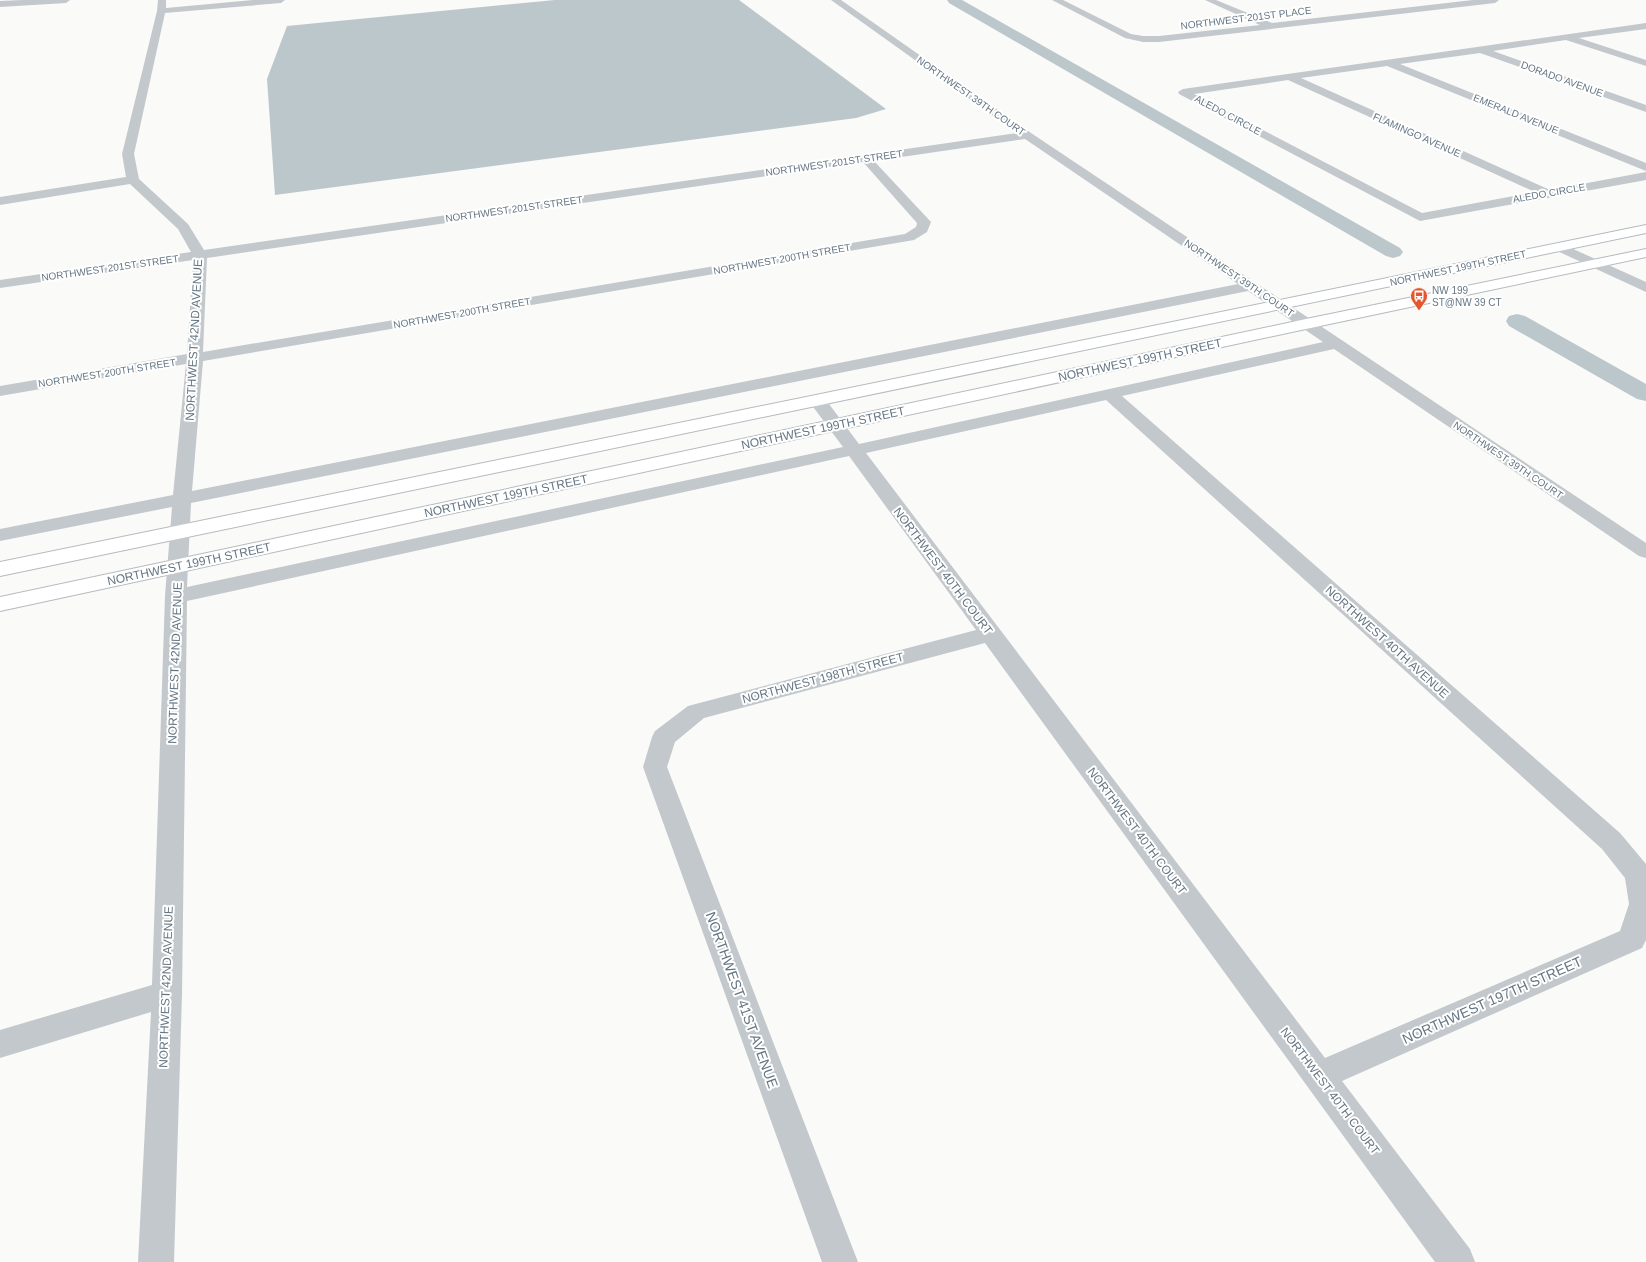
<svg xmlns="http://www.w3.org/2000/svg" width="1646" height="1262" viewBox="0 0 1646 1262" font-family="Helvetica,sans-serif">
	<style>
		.water { fill: #bbc7cb }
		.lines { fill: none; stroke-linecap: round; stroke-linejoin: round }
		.canal { fill: #bbc7cb; fill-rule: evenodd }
		.major-casing { stroke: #b5babe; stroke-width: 2 }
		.minor { fill: #c3c8cc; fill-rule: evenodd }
		.major { fill: #fff; fill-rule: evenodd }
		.labels { text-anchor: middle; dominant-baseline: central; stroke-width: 4; stroke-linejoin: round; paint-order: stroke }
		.far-street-label { font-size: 10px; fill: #657683; stroke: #fff }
		.far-poi-label { font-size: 10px; fill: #657683; stroke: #fff; text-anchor: start }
		.street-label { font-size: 12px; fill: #657683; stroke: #fff }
		.near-street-label { font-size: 14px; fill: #657683; stroke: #fff }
	</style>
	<rect width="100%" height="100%" fill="#fafaf8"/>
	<!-- water -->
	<polygon class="water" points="555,0 739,0 886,109 856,118 275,195 267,79 287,26"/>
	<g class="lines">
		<!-- canal -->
		<g class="canal">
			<polygon points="947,0 962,0 1400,248 1403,252 1400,256 1393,258 1386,256 949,3"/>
			<polygon points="1517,314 1525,316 1646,384 1646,401 1637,399 1509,326 1506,321 1509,316"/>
		</g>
		<!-- major casing -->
		<g class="major-casing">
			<g id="major">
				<polygon points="1646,225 1646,233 0,576 0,562"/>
				<polygon points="1646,249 1646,257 1306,329 0,611 0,597 1306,319"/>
			</g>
		</g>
		<!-- minor -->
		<g class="minor">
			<polygon points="23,0 70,0 66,3 0,7 0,1"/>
			<path d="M158,0h8v8l87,-8h32l-4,3 -116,10 -31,141 5,25 49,45 16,26 813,-117 -186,-133h10l190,133 615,410v15l-7,-2 -305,-207 -212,47 498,437 26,31v76l-4,8 -300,133 128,168 5,13h-40l-450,-619 -281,75 -29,24 -8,25 191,495h-36l-179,-495 9,-30 3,-6 33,-25 288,-76 -127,-174 -662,145 -5,393 -8,268h-36l13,-250 -151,46v-28l152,-45 13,-389 7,-89 -172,34v-12l173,-34 13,-131 -186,32v-10l187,-32 6,-94 -193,28v-8l191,-28 -13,-23 -48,-45 -130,21v-8l126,-20 -4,-23 35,-143zM1025,139l213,145 -1046,207 11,-130 711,-121 13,-8 4,-10 -57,-61zM863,162l54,61 -1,4 -11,7 -702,118 4,-94zM1248,291l75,51 -464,102 -36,-48 -6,-1 -6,1 -3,4 35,47 -656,140 4,-84zM1106,400l496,449 23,29 4,26 -9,27 -295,127 -459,-605z"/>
			<polygon points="1052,0 1063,0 1131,34 1143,36 1159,36 1260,25 1205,0 1216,0 1272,23 1473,0 1499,0 1495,3 1159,42 1143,42 1125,38"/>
			<path d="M1646,23v6l-67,9 67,22v6l-80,-26 -73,11 153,54v7l-166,-59 -80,11 246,99v8l-259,-105 -86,12 249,112 96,-18v8l-226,41 -241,-127 -1,-2 5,-3zM1288,80l247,112 -113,21 -228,-119z"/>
			<polygon points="1560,243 1646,282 1646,292 1555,250 1553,247 1555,244"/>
		</g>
		<!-- major -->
		<use href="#major" class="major"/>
	</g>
	<!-- icons -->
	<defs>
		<g id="bus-pin" transform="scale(0.9)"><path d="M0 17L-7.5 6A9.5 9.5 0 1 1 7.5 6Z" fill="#e4572e" stroke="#fff"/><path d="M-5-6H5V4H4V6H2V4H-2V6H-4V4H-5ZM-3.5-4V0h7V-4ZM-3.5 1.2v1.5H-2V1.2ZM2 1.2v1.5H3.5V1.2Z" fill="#fff"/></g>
	</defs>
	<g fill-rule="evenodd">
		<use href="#bus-pin" x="1419" y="296"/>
	</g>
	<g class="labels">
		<!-- far-street labels -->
		<g class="far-street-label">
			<text transform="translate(1246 18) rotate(-7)">NORTHWEST 201ST PLACE</text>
			<text transform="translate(1562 79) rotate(20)">DORADO AVENUE</text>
			<text transform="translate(971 96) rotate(35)">NORTHWEST 39TH COURT</text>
			<text transform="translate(1516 114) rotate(22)">EMERALD AVENUE</text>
			<text transform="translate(1228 115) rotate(28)">ALEDO CIRCLE</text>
			<text transform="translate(1417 135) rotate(24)">FLAMINGO AVENUE</text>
			<text transform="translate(834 163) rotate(-8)">NORTHWEST 201ST STREET</text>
			<text transform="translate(1549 193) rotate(-10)">ALEDO CIRCLE</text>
			<text transform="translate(514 209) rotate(-8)">NORTHWEST 201ST STREET</text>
			<text transform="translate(782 259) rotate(-10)">NORTHWEST 200TH STREET</text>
			<text transform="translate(110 268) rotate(-8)">NORTHWEST 201ST STREET</text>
			<text transform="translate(1458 268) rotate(-12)">NORTHWEST 199TH STREET</text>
			<text transform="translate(1239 278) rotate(34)">NORTHWEST 39TH COURT</text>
			<text transform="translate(462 313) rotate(-10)">NORTHWEST 200TH STREET</text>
			<text transform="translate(107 373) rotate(-9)">NORTHWEST 200TH STREET</text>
			<text transform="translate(1508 460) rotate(34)">NORTHWEST 39TH COURT</text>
		</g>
		<!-- far-poi labels -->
		<g class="far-poi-label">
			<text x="1432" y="290">NW 199<tspan x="1432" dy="12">ST@NW 39 CT</tspan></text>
		</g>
		<!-- street labels -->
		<g class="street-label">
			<text transform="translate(194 340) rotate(-87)">NORTHWEST 42ND AVENUE</text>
			<text transform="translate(1140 360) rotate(-12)">NORTHWEST 199TH STREET</text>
			<text transform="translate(823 428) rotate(-12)">NORTHWEST 199TH STREET</text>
			<text transform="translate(506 496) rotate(-12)">NORTHWEST 199TH STREET</text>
			<text transform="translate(189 564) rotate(-12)">NORTHWEST 199TH STREET</text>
			<text transform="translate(943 571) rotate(53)">NORTHWEST 40TH COURT</text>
			<text transform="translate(1387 642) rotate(42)">NORTHWEST 40TH AVENUE</text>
			<text transform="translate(175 663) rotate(-88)">NORTHWEST 42ND AVENUE</text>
			<text transform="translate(823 678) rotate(-15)">NORTHWEST 198TH STREET</text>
			<text transform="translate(1137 831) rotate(53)">NORTHWEST 40TH COURT</text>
			<text transform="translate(166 987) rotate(-88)">NORTHWEST 42ND AVENUE</text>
			<text transform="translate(1330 1091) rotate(53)">NORTHWEST 40TH COURT</text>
		</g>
		<!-- near-street labels -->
		<g class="near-street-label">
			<text transform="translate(742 1000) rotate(70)">NORTHWEST 41ST AVENUE</text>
			<text transform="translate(1492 1000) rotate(-24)">NORTHWEST 197TH STREET</text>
		</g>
	</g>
</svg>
